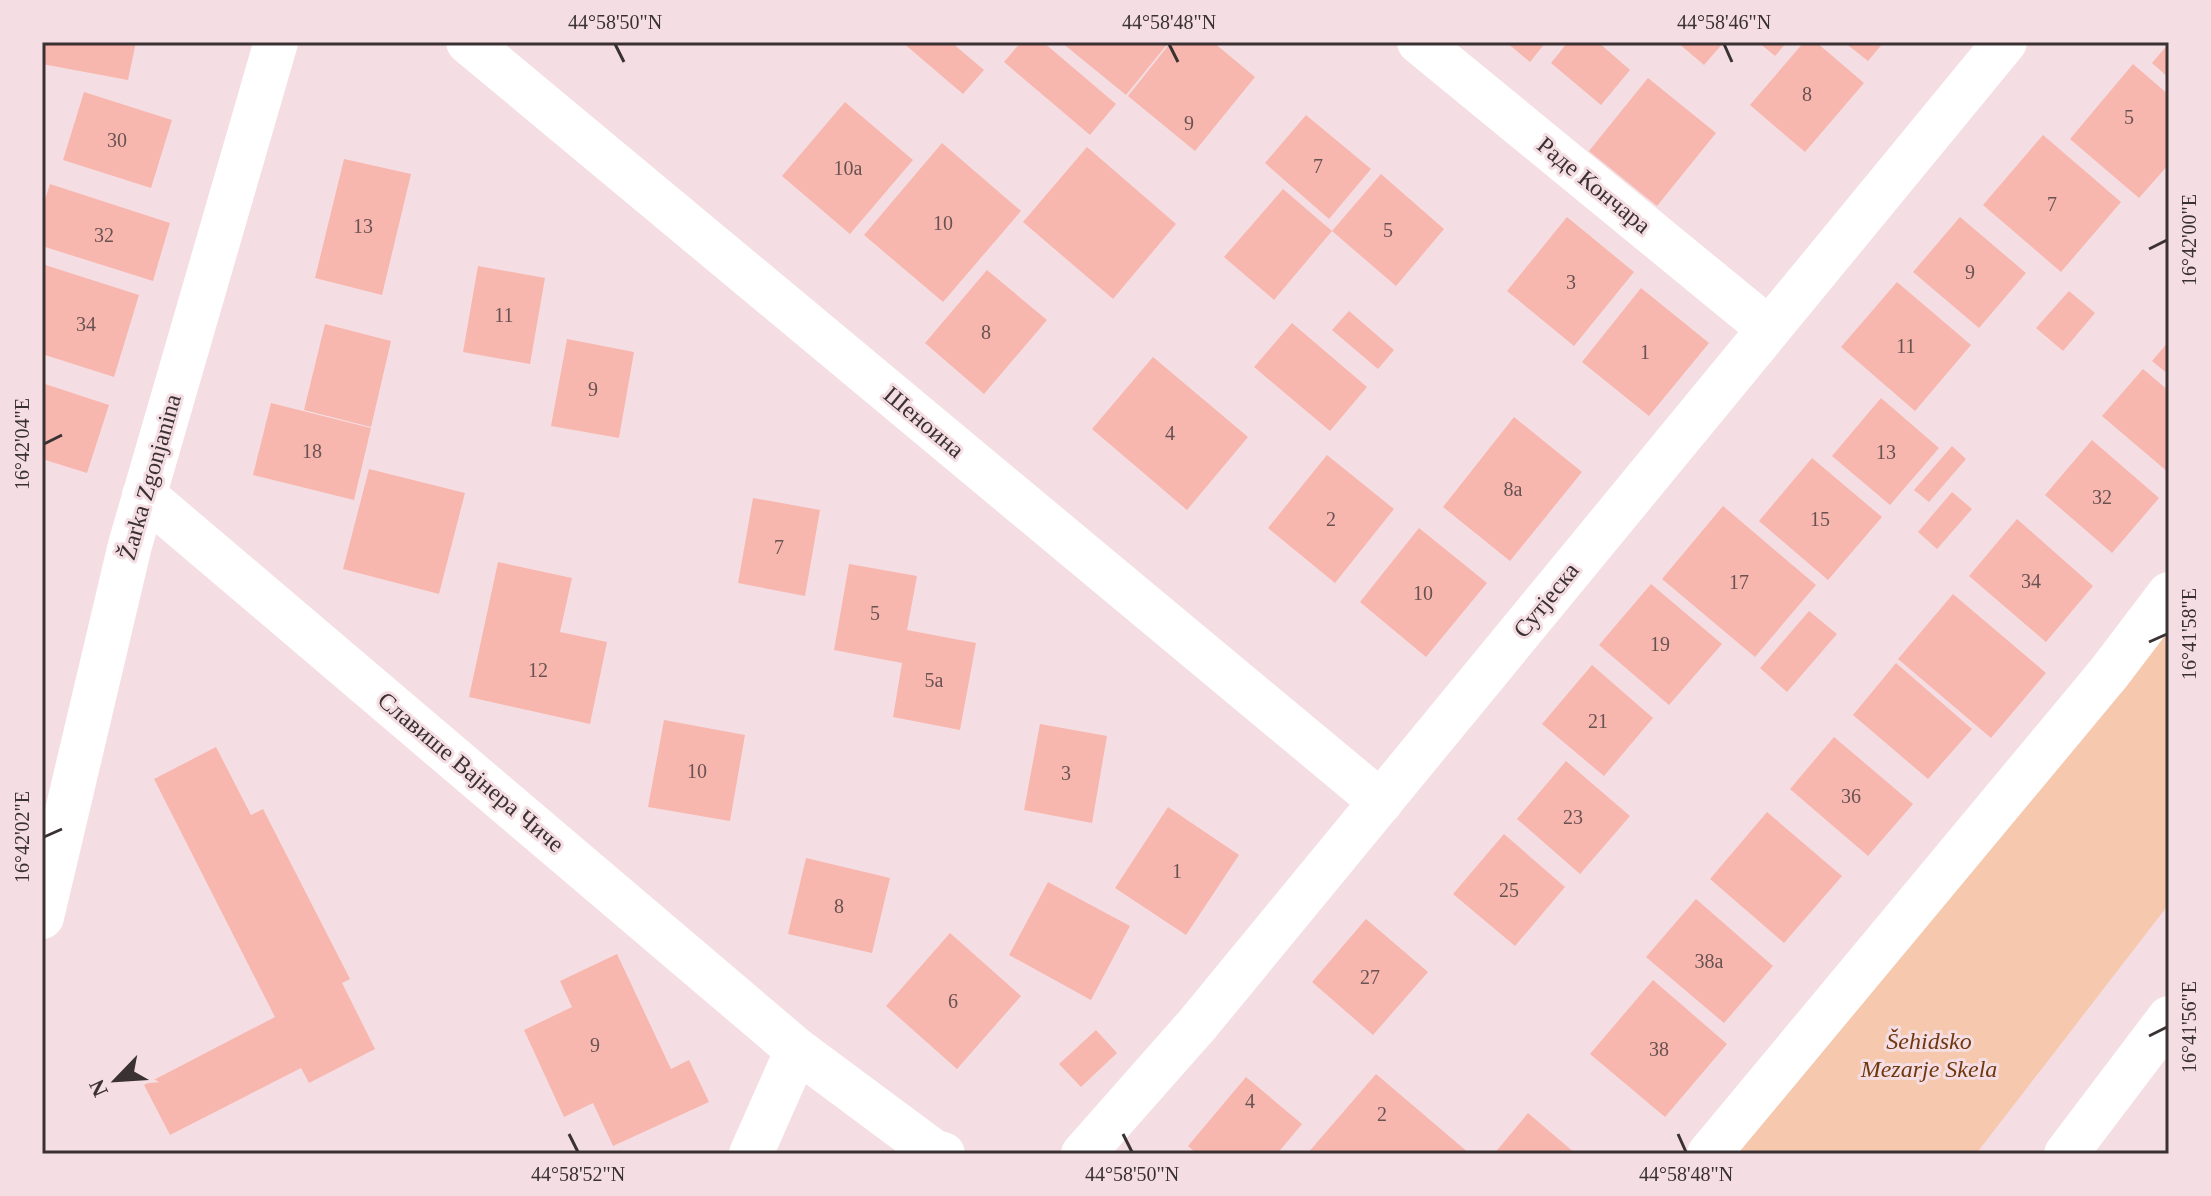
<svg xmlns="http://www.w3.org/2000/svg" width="2211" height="1196" viewBox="0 0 2211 1196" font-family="'Times New Roman',serif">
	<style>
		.green { fill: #f6c8ad }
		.building { fill: #f7b7ae }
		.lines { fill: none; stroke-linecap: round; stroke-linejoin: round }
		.minor { stroke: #fff; stroke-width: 44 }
		.ticks { fill: none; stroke: #3a3133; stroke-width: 3 }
		.labels { text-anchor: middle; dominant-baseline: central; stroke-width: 6; stroke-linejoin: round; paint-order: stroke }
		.number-label { font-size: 20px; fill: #695252 }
		.street-label { font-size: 24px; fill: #3a3133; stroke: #f5dee3 }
		.park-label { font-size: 24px; font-style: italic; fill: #70380f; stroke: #f5dee3 }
		.neatline { fill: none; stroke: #3a3133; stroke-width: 3 }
		.ticks-label { font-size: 20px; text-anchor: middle; fill: #3a3133 }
	</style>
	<rect width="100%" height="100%" fill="#f5dee3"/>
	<!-- green -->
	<polygon class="green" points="2169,609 2169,904 1976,1154 1721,1154"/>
	<!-- building -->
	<g class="building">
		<polygon points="42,42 136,42 128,80 42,64"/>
		<polygon points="902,42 951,42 984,70 963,94"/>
		<polygon points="1021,42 1043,42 1116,104 1090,135 1004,62"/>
		<polygon points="1061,42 1169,42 1126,95"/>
		<polygon points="1171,42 1213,42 1255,77 1195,151 1128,96"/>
		<polygon points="1506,42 1546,42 1530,62"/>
		<polygon points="1568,42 1598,42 1630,70 1601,105 1551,63"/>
		<polygon points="1677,42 1724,42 1704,65"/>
		<polygon points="1758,42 1787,42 1775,56"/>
		<polygon points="1804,42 1816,42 1864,83 1805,152 1750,105"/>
		<polygon points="1844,42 1884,42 1868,61"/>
		<polygon points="2169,43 2169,78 2152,63"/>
		<polygon points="2133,64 2169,95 2169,164 2139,198 2070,139"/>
		<polygon points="1648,78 1716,133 1657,206 1589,151"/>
		<polygon points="84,92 172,120 151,188 63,160"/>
		<polygon points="845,102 913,160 850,234 782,176"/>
		<polygon points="1306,115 1371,169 1329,219 1265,163"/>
		<polygon points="2043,135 2121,202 2061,272 1983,205"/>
		<polygon points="942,143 1021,211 943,302 864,235"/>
		<polygon points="1087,147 1176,224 1113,299 1023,222"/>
		<polygon points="344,159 411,174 382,295 315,278"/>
		<polygon points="1381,174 1444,229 1396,286 1332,231"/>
		<polygon points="50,184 170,223 153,281 42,246 42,209"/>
		<polygon points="1283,189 1332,231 1274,300 1224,257"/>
		<polygon points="1567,217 1634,272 1574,346 1507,291"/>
		<polygon points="1960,217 2026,273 1979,328 1913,272"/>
		<polygon points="42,264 139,295 114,377 42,354"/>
		<polygon points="478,266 545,278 530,364 463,352"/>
		<polygon points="987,270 1047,320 984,394 925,343"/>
		<polygon points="1897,282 1971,345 1915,411 1841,347"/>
		<polygon points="1641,288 1709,343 1649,416 1582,362"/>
		<polygon points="2069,291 2095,313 2063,351 2036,328"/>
		<polygon points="1349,311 1394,350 1378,369 1332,330"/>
		<polygon points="1292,323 1367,387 1330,431 1254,367"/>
		<polygon points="325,324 391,341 371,427 304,410"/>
		<polygon points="567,339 634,352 619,438 551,426"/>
		<polygon points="2169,341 2169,375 2152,361"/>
		<polygon points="1153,357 1248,437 1187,510 1092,429"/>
		<polygon points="2143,369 2169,391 2169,473 2102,416"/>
		<polygon points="42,383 109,405 87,473 42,459"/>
		<polygon points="1881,398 1939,448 1890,505 1832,456"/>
		<polygon points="271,403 371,428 354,500 253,475"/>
		<polygon points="1514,417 1582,472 1510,561 1443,507"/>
		<polygon points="2092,440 2159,498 2112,553 2045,495"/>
		<polygon points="1952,446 1966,459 1929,502 1914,490"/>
		<polygon points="1327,455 1394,509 1335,583 1268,528"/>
		<polygon points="1812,458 1882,517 1828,580 1759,521"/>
		<polygon points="369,469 465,493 439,594 343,569"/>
		<polygon points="1952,492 1972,509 1937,549 1918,532"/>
		<polygon points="753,498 820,510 805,596 738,583"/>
		<polygon points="1723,506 1816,585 1755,657 1662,579"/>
		<polygon points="2017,519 2093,586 2046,642 1969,576"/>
		<polygon points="1419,528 1487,583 1426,657 1360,602"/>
		<polygon points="498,562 572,578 560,632 607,642 590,724 469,697"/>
		<polygon points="849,564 917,576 907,630 976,643 960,730 893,717 902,663 834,650"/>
		<polygon points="1651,584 1722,644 1669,705 1599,645"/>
		<polygon points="1953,594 2046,673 1991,738 1898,659"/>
		<polygon points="1809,611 1837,634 1787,692 1760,668"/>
		<polygon points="1896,663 1972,729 1928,779 1853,715"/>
		<polygon points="1592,665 1653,718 1604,776 1542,724"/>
		<polygon points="664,720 745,735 730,821 648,807"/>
		<polygon points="1040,724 1107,736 1092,823 1024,810"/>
		<polygon points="1834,737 1913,804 1868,856 1790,789"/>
		<polygon points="216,747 251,815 263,809 350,979 342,983 375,1049 309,1083 301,1068 170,1135 144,1085 275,1017 154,779"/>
		<polygon points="1566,761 1630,816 1580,874 1517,819"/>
		<polygon points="1168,807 1239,855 1186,935 1115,888"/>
		<polygon points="1767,812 1842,876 1784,943 1710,879"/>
		<polygon points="1504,834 1565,887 1515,946 1453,894"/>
		<polygon points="806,858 890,878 872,953 788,934"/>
		<polygon points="1048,882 1130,926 1091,1000 1009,955"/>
		<polygon points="1696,899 1773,966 1724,1023 1646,957"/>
		<polygon points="1366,919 1428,972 1373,1035 1312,982"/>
		<polygon points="950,933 1021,996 957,1069 886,1006"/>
		<polygon points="617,954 671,1069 689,1060 709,1102 613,1146 593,1103 564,1117 524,1030 572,1007 560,981"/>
		<polygon points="1653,980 1727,1044 1665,1117 1590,1054"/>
		<polygon points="1096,1030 1117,1053 1081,1087 1059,1064"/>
		<polygon points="1376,1074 1470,1154 1307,1154"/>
		<polygon points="1246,1077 1302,1124 1277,1154 1197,1154 1188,1146"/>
		<polygon points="1528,1113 1576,1154 1494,1154"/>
	</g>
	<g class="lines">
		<!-- minor -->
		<g class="minor">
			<polyline points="468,42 1381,802"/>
			<polyline points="1419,42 1769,329"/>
			<polyline points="144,495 797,1050 933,1151 943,1154"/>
			<polyline points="42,917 130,545 276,42"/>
			<polyline points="751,1154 797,1050"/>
			<polyline points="1083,1154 1197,1025 2005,42"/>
			<polyline points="1709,1154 2109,673 2169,594"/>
			<polyline points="2066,1154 2169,1018"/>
		</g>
	</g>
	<!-- ticks -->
	<path class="ticks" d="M615,44l9,18M1169,44l9,18M1724,44l8,18M2149,249l18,-9M44,444l18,-9M2149,642l18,-8M44,837l18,-8M2149,1036l18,-9M569,1134l9,18M1123,1134l9,18M1678,1134l8,18"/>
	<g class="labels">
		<!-- number labels -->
		<g class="number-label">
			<text x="1807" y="94">8</text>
			<text x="2129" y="117">5</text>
			<text x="1189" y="123">9</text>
			<text x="117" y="140">30</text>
			<text x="1318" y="166">7</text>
			<text x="848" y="168">10a</text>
			<text x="2052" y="204">7</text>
			<text x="943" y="223">10</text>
			<text x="363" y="226">13</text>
			<text x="1388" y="230">5</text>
			<text x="104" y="235">32</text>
			<text x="1970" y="272">9</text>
			<text x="1571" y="282">3</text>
			<text x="504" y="315">11</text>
			<text x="86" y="324">34</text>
			<text x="986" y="332">8</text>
			<text x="1906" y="346">11</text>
			<text x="1645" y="352">1</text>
			<text x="593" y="389">9</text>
			<text x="1170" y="433">4</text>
			<text x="312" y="451">18</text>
			<text x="1886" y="452">13</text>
			<text x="1513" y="489">8a</text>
			<text x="2102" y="497">32</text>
			<text x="1331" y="519">2</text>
			<text x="1820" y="519">15</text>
			<text x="779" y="547">7</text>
			<text x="2031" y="581">34</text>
			<text x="1739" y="582">17</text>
			<text x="1423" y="593">10</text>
			<text x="875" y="613">5</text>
			<text x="1660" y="644">19</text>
			<text x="538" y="670">12</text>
			<text x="934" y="680">5a</text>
			<text x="1598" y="721">21</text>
			<text x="697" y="771">10</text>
			<text x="1066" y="773">3</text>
			<text x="1851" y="796">36</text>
			<text x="1573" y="817">23</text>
			<text x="1177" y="871">1</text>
			<text x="1509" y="890">25</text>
			<text x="839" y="906">8</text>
			<text x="1709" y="961">38a</text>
			<text x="1370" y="977">27</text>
			<text x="953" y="1001">6</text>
			<text x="595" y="1045">9</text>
			<text x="1659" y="1049">38</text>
			<text x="1250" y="1101">4</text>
			<text x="1382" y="1114">2</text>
		</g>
		<!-- street labels -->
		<g class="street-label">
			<text transform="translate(1594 185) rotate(39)">Раде Кончара</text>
			<text transform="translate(924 422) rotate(40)">Шеноина</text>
			<text transform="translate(150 477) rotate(-74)">Žarka Zgonjanina</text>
			<text transform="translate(1546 600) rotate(-51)">Сутјеска</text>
			<text transform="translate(471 772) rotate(40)">Славише Вајнера Чиче</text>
		</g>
		<!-- park labels -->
		<g class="park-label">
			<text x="1929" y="1041">Šehidsko<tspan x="1929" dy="28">Mezarje Skela</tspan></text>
		</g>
	</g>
	<!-- border -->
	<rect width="2211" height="1196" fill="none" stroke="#f5dee3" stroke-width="88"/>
	<!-- north arrow -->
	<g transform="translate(116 1080) rotate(245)" stroke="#f5dee3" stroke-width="6" paint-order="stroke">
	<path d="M0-6L14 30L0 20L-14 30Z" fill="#3a3133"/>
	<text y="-12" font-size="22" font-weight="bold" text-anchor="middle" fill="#3a3133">N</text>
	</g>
	<rect x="44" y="44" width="2123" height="1108" class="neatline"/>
	<g class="ticks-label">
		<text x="615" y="29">44°58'50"N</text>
		<text x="1169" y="29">44°58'48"N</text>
		<text x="1724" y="29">44°58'46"N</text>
		<text transform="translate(2189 240) rotate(-90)" y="7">16°42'00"E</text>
		<text transform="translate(22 444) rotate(-90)" y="7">16°42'04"E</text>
		<text transform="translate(2189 634) rotate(-90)" y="7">16°41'58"E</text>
		<text transform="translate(22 837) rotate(-90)" y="7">16°42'02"E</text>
		<text transform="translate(2189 1027) rotate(-90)" y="7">16°41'56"E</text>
		<text x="578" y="1181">44°58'52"N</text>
		<text x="1132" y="1181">44°58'50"N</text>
		<text x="1686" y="1181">44°58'48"N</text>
	</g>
</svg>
